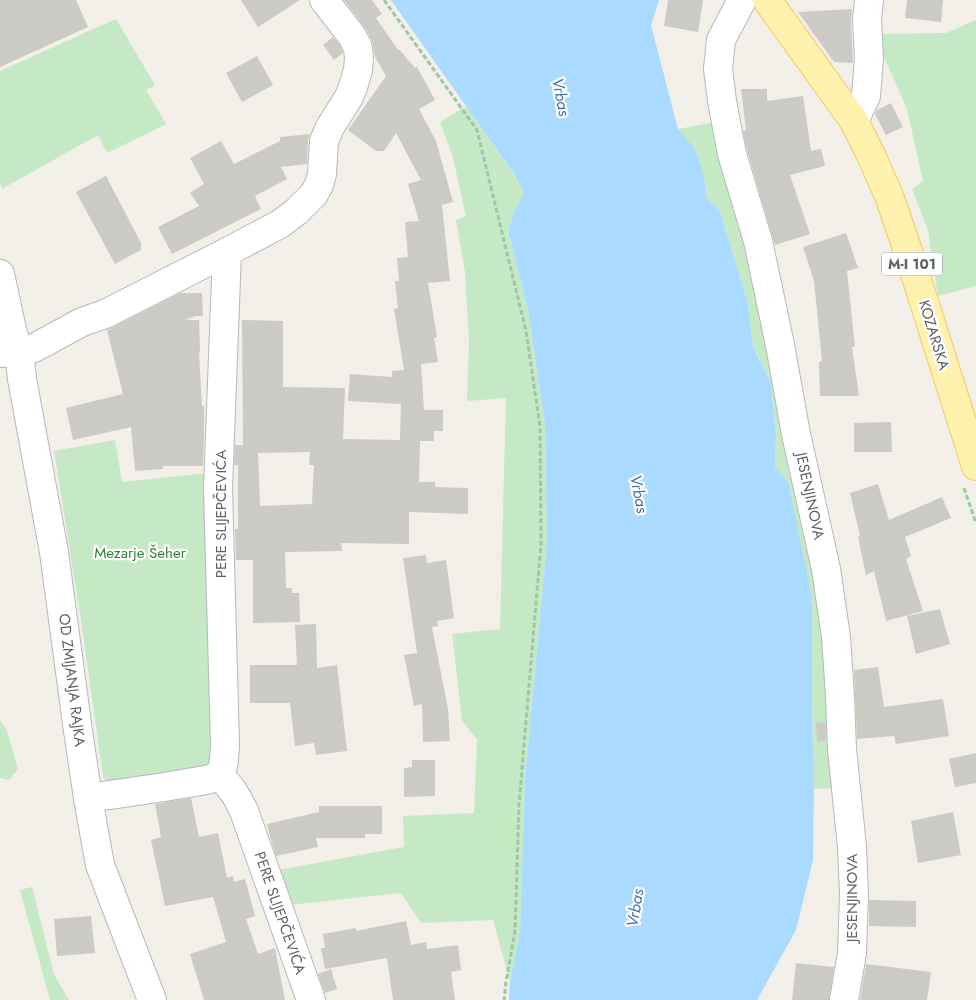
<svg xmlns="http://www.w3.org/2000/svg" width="976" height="1000" viewBox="0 0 976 1000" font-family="Jost,sans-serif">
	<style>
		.green { fill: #c5e8c5 }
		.water { fill: #aadaff }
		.building { fill: #cccac5; fill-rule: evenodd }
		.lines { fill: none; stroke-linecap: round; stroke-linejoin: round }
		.minor-casing { stroke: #b5b8bc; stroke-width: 30 }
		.major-casing { stroke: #f2c960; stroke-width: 30 }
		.path { stroke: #9cc7a9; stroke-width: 3; stroke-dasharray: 5 2.5; stroke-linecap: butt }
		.minor { stroke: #fff; stroke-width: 28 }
		.major { stroke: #fff2af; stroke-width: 28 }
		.labels { text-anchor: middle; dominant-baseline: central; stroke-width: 4.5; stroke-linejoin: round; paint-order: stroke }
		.shield { fill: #fff; stroke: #8f9295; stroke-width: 1 }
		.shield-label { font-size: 14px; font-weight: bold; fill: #5f6368 }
		.street-label { font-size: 15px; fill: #5f6368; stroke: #fff }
		.park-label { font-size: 15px; fill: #348238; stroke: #fff }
		.water-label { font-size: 16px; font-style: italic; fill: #4174aa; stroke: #fff }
	</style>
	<rect width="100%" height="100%" fill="#f1efe8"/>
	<!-- green -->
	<g class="green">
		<polygon points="116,19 155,85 146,90 166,124 107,153 98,135 2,189 0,182 0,71"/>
		<polygon points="976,20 976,286 938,296 928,230 912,189 923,181 907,109 874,34 946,33"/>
		<polygon points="466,106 514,175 524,193 515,210 508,231 528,310 545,425 547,542 525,779 520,931 510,982 493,920 421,923 401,893 288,905 273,871 404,847 403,816 474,813 477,740 462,720 452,634 500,629 506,398 467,401 469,339 465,272 456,220 466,216 452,154 440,122"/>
		<polygon points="711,123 753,253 823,606 836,788 814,789 812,709 788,482 775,467 776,437 771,384 753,345 748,303 720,212 706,197 704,176 678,129"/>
		<polygon points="115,440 122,482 208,473 213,764 201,772 108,783 103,777 81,620 54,451"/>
		<polygon points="0,720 7,731 18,769 9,780 0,778"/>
		<polygon points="32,887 54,975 69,1000 50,1000 20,890"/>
	</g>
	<!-- water -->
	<polygon class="water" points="391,0 659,0 651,25 678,129 695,149 704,176 706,197 720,212 748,303 753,346 771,384 776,437 775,467 788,482 812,597 812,709 814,782 813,860 796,930 757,1000 509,1000 510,982 520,931 525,779 547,542 545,424 528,310 508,231 515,210 524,193 514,174"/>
	<!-- building -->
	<g class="building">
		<polygon points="0,0 76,0 88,27 0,67"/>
		<polygon points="241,0 300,0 258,27"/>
		<path d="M344,0h28l10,14 -6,4 22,32 1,-1 16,19 2,-1 18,33 -16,9 17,32 17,61 -11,3 8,76 -22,2 9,54 -3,1 4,24 -17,2 3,46h19v21h-9v10h-14l-1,41h16v5l33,1v26l-59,-2v32l-68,-1 1,8 -57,1 1,36h6v5h7l1,29 -47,1v-63h-17l-1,-31h3v-64h-4l1,-20h8l-1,-125 41,1v66l62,1 -2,51 57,1 1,-36 -53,-3 2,-27 42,3v-6l12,-1 -10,-61 4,-1 -3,-27h4l-2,-23 11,-1 -3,-35 14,-1 -11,-37 13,-4 -25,-47 -12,18h-8l-28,-21 38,-54 -11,-19 -3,-16 -6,-12zM310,452l-1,13h5l-2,39 -52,2 -2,-53z"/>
		<polygon points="668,0 703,0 698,32 664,26"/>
		<polygon points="907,0 943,0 941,22 905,18"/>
		<polygon points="852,9 851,21 853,63 834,62 798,12"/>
		<polygon points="333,37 339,44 343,53 334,60 323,45"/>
		<polygon points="257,56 273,85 242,102 226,73"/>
		<polygon points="741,89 767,89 767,101 803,96 811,151 821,149 825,166 790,175 810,234 775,245 747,150 743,131 746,130"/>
		<polygon points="891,103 903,127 886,135 875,114 877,110"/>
		<polygon points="310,134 308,140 307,164 281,167 287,179 255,196 261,209 172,254 158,227 199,206 190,193 204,184 190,158 221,141 234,164 280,141 280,137"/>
		<polygon points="106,176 141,243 141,250 115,264 76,192"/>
		<polygon points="846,233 858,268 847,271 855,347 852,347 859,396 820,396 819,362 822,361 814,281 803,247"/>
		<polygon points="180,293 202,293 203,316 196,316 185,320 199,320 200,352 199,353 202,406 204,406 204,433 203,466 163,466 163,469 135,471 131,427 73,440 66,408 123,394 107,330"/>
		<polygon points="891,422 892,452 854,452 854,423"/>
		<polygon points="878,484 889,520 942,497 951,518 905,537 911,556 906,559 923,611 886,621 874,571 866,575 858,537 860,536 850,493"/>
		<polygon points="426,555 427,563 446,560 454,618 437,621 438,626 432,627 448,709 450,741 423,742 422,704 414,706 404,655 417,653 403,558"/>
		<polygon points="940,609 950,644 916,654 907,616"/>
		<polygon points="316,624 317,668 337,665 347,751 316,755 314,743 295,746 290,703 250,703 250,665 297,665 295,625"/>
		<polygon points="878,667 884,707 943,699 949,736 896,744 894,736 857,739 854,670"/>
		<polygon points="825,722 826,741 817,742 816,723"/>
		<polygon points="976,753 976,783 955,787 949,759"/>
		<polygon points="412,760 435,760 435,796 404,797 404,768 412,767"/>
		<polygon points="191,798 199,837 218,833 227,878 233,876 234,882 245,879 255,916 246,919 258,954 275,948 285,1000 204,1000 190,954 226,942 213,897 165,906 151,840 161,837 155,804"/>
		<polygon points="319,806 382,806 382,834 365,834 365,838 316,838 318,847 276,856 270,836 267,824 319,812"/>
		<polygon points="953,812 961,855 918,863 911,821"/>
		<polygon points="869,900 916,901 916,927 869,926"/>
		<polygon points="91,916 95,953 57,956 54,919"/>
		<polygon points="406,921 411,945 426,942 427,949 458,945 461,970 451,972 455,1000 393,1000 387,958 325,969 321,948 325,948 323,934 356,928 356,931"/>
		<polygon points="796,963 834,967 829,1000 792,1000"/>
		<polygon points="866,964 931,972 927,1000 860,1000"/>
		<polygon points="331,969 337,989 325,993 318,974"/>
	</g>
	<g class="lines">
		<!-- minor casing -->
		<g class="minor-casing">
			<g id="minor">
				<polyline points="742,0 721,40 718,69 722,101 732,154 758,241 780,345 796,434 826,569 836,637 840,696 842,749 852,847 854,894 852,953 844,1000"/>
				<polyline points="854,121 866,96 869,58 867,20 869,0"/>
				<polyline points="0,274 12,330 19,352 22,379 54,552 78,731 88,798 100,865 152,1000"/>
				<polyline points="1,353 19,352 34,348 82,322 105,314 227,252 280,224 297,211 314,194 319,185 322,174 324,141 330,127 349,97 353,87 358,70 359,58 358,48 352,36 324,0"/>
				<path d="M219,775c12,12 18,21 25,36l67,189"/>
				<path d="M88,798c33,-5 67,-9 100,-15 9,-2 23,-2 30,-8 7,-6 6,-20 7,-29l-7,-258 9,-236"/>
			</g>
		</g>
		<!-- major casing -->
		<g class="major-casing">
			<polyline id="major" points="767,0 854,121 871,155 889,196 906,245 976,466"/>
		</g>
		<!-- path -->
		<g class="path">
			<polyline points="384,0 477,130 526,331 540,427 541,544 519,804 515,931 506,982 504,1000"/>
			<polyline points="964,488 976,523"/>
		</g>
		<!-- minor -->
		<use href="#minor" class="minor"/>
		<!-- major -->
		<use href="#major" class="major"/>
	</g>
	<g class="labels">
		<!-- shield labels -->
		<rect class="shield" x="882" y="252.5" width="60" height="23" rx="4"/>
		<g class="shield-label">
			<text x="912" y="264">M-I 101</text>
		</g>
		<!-- street labels -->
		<g class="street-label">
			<text transform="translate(934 335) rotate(73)">KOZARSKA</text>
			<text transform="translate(810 496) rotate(78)">JESENJINOVA</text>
			<text transform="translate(221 514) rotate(-90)">PERE SLIJEPČEVIĆA</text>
			<text transform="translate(72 680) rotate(83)">OD ZMIJANJA RAJKA</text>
			<text transform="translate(852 898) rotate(-90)">JESENJINOVA</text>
			<text transform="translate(280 913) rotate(71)">PERE SLIJEPČEVIĆA</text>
		</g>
		<!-- park labels -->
		<g class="park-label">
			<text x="140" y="553">Mezarje Šeher</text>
		</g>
		<!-- water labels -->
		<g class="water-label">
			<text transform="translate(561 97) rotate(79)">Vrbas</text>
			<text transform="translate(639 494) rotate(79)">Vrbas</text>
			<text transform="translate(635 908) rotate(-81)">Vrbas</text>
		</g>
	</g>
</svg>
